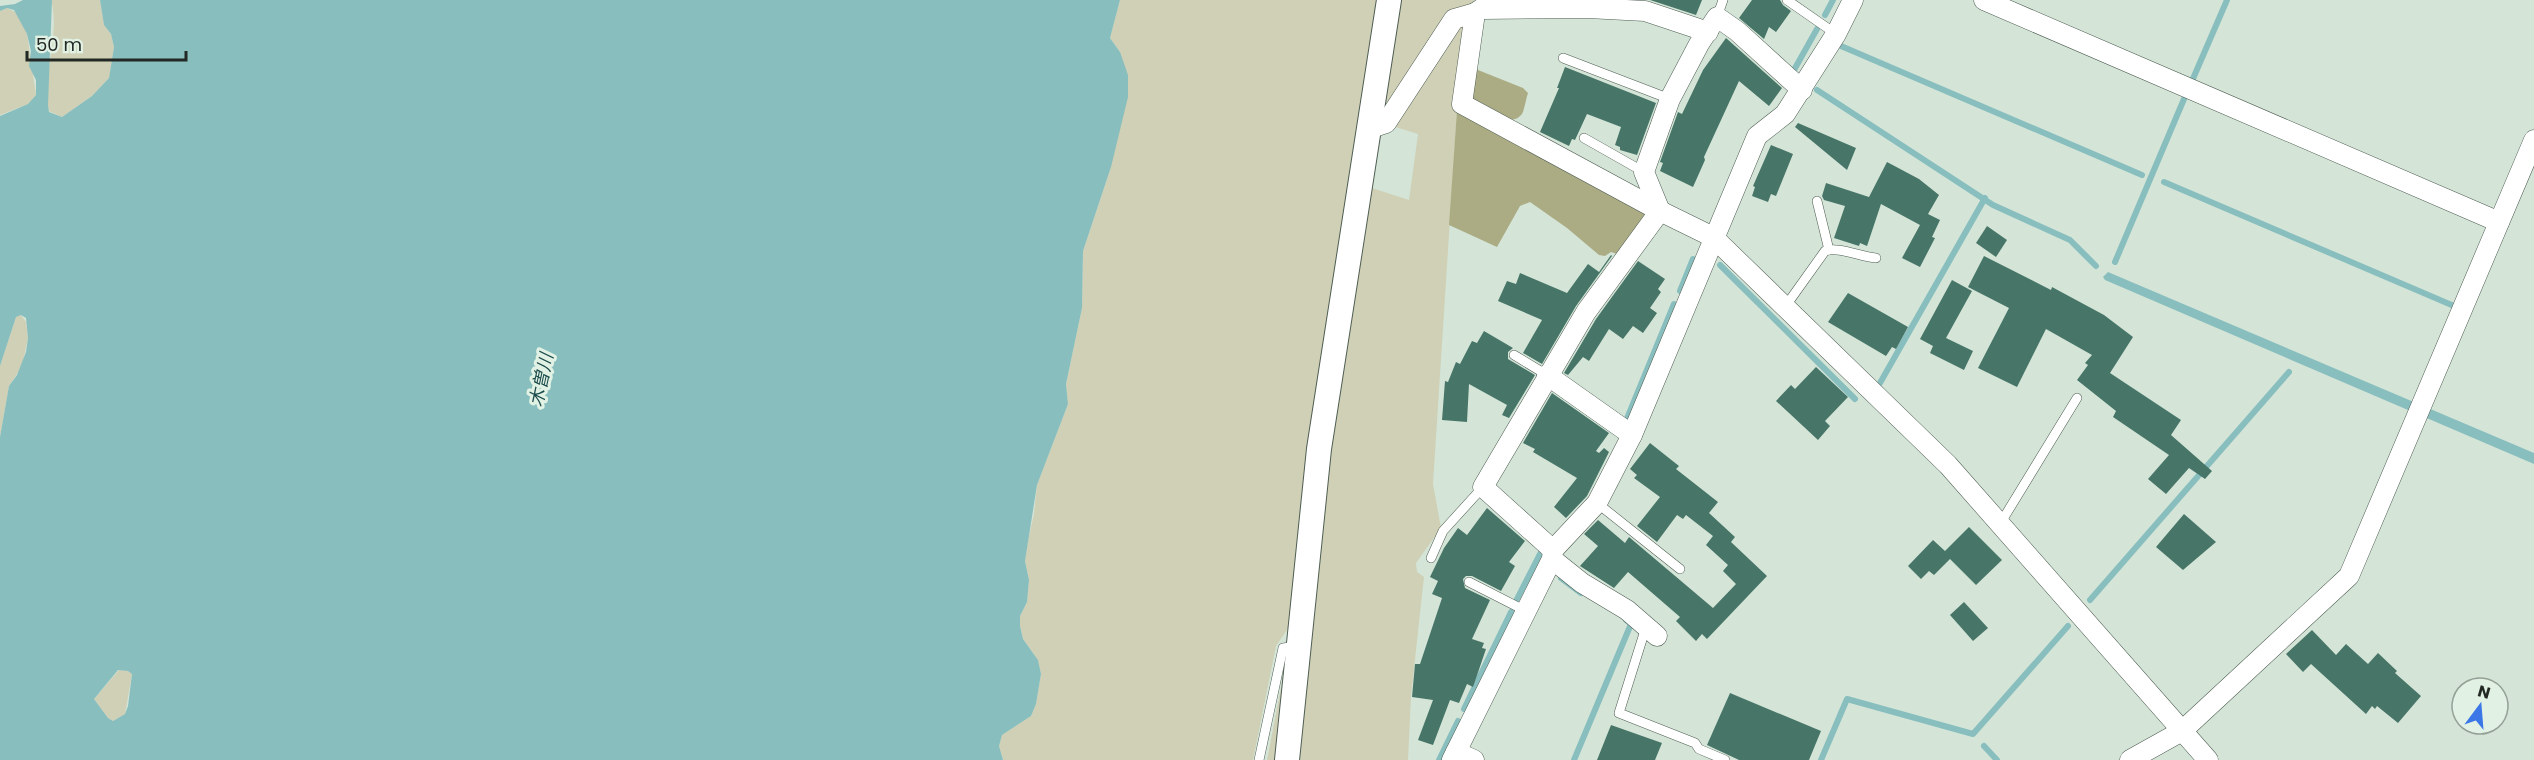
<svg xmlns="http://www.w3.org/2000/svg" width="2534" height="760" viewBox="0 0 2534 760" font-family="Poppins,'Noto Sans JP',sans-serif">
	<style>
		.green { fill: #cfd0b5 }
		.forest { fill: #abac84 }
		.water { fill: #89bebe; fill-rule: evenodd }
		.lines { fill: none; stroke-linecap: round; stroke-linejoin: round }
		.stream { stroke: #89bebe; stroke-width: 6 }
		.building { fill: #477669 }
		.service-casing { stroke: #4e5d52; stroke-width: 10 }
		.minor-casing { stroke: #4e5d52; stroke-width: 21 }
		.tertiary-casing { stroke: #4e5d52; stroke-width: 26 }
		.service { stroke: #fff; stroke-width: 9 }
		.minor { stroke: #fff; stroke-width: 20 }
		.tertiary { stroke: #fff; stroke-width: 24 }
		.labels { text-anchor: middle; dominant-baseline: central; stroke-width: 6; stroke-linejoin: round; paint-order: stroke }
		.water-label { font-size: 18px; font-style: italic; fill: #1c4c4c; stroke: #e1f2e5 }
	</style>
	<rect width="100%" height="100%" fill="#d4e5d8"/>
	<!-- green -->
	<g class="green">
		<path d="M51,0h49l4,25 7,9 3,13 -5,31 -17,18 -30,21 -13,-6c-8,-36 12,-76 2,-111z"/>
		<polygon points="1120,0 1381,0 1289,627 1276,646 1253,760 1003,760 999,746 1002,735 1031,716 1036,704 1041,674 1038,660 1023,639 1020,626 1020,616 1027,602 1029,580 1025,561 1028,541 1034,514 1037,485 1068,404 1066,384 1082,308 1083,251 1111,167 1120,52 1110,38"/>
		<polygon points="1398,0 1474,0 1472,8 1378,118"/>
		<polygon points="7,8 17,13 27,34 36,95 28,104 0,115 0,11"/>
		<polygon points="1455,25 1468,27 1457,110 1433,484 1441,528 1416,563 1417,572 1424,577 1411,696 1408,760 1297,760 1328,459 1369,187 1409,200 1418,134 1389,125"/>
		<polygon points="21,315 26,322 28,338 22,366 9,386 0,437 0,366 16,317"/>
		<polygon points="1285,667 1277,760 1267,760"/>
		<polygon points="119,670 128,671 132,674 125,714 113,721 108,718 94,699"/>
	</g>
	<!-- forest -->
	<g class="forest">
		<path d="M1473,68l50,20 5,5c-2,6 -3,13 -5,19 -10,20 -43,-5 -55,-11z"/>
		<polygon points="1457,110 1651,212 1620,255 1611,252 1605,256 1599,255 1567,228 1530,202 1520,206 1497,247 1449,225"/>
	</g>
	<!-- water -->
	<g class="water">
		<path d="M23,0h29l-4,105 1,7 13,5 30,-21 17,-18 5,-31 -3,-13 -7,-9 -4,-25h1020l-10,38 10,14 8,23v22l-17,70 -28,84 -1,57 -16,76 2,20 -31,81 -12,76 4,19 -2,22 -7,14v10l3,13 15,21 3,14 -5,30 -5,12 -29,19 -3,11 4,14h-1003v-323l9,-51 8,-11 9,-23 2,-14 -2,-20 -5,-3 -5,2 -16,49v-250l28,-12 8,-9v-15l-7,-14 2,-15 -4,-17 -13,-24 -7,-2 -7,3v-5l15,-2zM118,670l10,1 4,3 -4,32 -3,8 -12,7 -5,-3 -14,-19z"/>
		<polygon points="2108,272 2534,453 2534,464 2105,280 2103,277"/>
	</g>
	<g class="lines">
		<!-- stream -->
		<g class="stream">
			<polyline points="1825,15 1833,0"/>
			<polyline points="1841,46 2142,175"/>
			<polyline points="1794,70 1817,29"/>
			<polyline points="2192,81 2227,0"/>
			<polyline points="1817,90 1993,205 2070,240 2096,266"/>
			<polyline points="2164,182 2454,306"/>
			<polyline points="2115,262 2184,99"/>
			<polyline points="1720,265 1855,399"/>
			<polyline points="1680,291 1693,259"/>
			<polyline points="1880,383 1985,198"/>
			<polyline points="1626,421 1674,304"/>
			<polyline points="1561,578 1581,593"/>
			<polyline points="1517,599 1541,552"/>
			<polyline points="2090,600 2289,372"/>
			<polyline points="1464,709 1511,612"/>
			<polyline points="1984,746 1997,760"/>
			<polyline points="1439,760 1458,721"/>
			<polyline points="1574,760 1631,624 1626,620"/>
			<polyline points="1821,760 1847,699 1973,734 2068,626"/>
		</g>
	</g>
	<!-- building -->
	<g class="building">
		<polygon points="1650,0 1702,0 1696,15"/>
		<polygon points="1752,0 1780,0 1783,5 1791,11 1776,32 1769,27 1764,39 1739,18"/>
		<polygon points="1726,38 1782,88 1769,106 1739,81 1704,157 1705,160 1693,187 1660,171 1663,163 1660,162 1678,112 1682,114 1703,70"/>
		<polygon points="1565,67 1656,103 1637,155 1620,150 1620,147 1615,145 1621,127 1587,114 1575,140 1572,139 1569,146 1540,132 1559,88 1557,88"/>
		<polygon points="1798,123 1856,148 1847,170 1795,127"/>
		<polygon points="1771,145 1793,154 1776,196 1771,194 1768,202 1752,196 1755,187 1753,186"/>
		<polygon points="1887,162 1919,179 1939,195 1928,214 1940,220 1932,237 1935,238 1920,267 1902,258 1920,225 1881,204 1867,246 1860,243 1859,246 1834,238 1845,206 1824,200 1822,196 1826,183 1869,197"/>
		<polygon points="1987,226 2007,240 1996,257 1976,243"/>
		<polygon points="1611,255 1612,256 1576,306 1542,364 1523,353 1542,320 1498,301 1507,281 1516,284 1520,273 1567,293 1588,264 1599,272"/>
		<polygon points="1984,256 2051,290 2052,287 2104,315 2133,337 2110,373 2181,420 2171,435 2212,471 2205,479 2189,468 2166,494 2148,479 2169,455 2113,417 2116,411 2077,380 2088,365 2085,363 2092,355 2046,329 2017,387 1978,368 2009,308 1968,287"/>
		<polygon points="1638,261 1665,279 1658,289 1661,292 1650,308 1657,313 1643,333 1633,326 1623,339 1609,329 1589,361 1583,357 1568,375 1564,373 1596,319"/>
		<polygon points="1952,280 1972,291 1946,338 1973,351 1964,370 1930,353 1933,346 1920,339"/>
		<polygon points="1848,293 1908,327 1896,349 1892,347 1886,356 1828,322"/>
		<polygon points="1484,331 1513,348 1508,352 1508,359 1535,375 1509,418 1502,415 1507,405 1469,384 1467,422 1442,420 1445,381 1448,382 1456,362 1460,364 1472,341 1477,343"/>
		<polygon points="1816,367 1848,397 1825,421 1830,426 1818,440 1776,401 1791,385 1795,389"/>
		<polygon points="1552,393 1609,433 1596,451 1599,453 1604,448 1609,452 1587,496 1566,518 1554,507 1577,478 1533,452 1535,449 1523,443"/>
		<polygon points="1650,443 1679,466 1676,469 1718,502 1709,513 1735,537 1731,542 1767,576 1707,639 1702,634 1696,641 1676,621 1680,617 1628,572 1614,588 1580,566 1598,546 1584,534 1598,520 1625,543 1629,537 1713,608 1736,584 1723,571 1728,565 1706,545 1713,536 1686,515 1683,519 1677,515 1657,542 1637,526 1660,497 1634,478 1637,475 1630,469"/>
		<polygon points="1487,508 1525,541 1509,562 1515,566 1501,591 1472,576 1466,576 1463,579 1465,588 1490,600 1472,639 1484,643 1482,648 1486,649 1473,687 1467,684 1459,703 1450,700 1433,745 1418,740 1433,700 1412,697 1415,664 1420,664 1442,598 1432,594 1438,581 1430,577 1444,548 1458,528 1467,535"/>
		<polygon points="2184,514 2216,542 2183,570 2156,547"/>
		<polygon points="1969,527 2002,560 1976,585 1950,559 1934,575 1929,571 1921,579 1908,566 1933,540 1945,551"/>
		<polygon points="1964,602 1988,628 1973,641 1950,615"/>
		<polygon points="2312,630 2336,655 2346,644 2368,664 2378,653 2397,671 2395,673 2421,696 2398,723 2377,706 2375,709 2372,706 2366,714 2311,664 2303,672 2286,654"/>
		<polygon points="1730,693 1821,731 1809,760 1739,760 1707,745"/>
		<polygon points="1611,725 1662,743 1655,760 1597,760"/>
	</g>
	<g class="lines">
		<!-- service casing -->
		<g class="service-casing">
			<g id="service">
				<polyline points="1787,0 1836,34"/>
				<polyline points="1717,17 1723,0"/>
				<polyline points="1563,58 1670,99"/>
				<polyline points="1584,138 1644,172"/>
				<polyline points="1817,201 1829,250"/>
				<path d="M1785,307l40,-56c14,-5 35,6 51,7"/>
				<polyline points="1514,355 1547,375"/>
				<polyline points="1597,503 1680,569"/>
				<polyline points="2000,524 2077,398"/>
				<polyline points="1431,558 1443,531 1483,487"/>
				<polyline points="1469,582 1526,611"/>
				<polyline points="1646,627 1619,713 1695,743 1699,749 1725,760"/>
				<polyline points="1259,760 1283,648 1297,646"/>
			</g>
		</g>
		<!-- minor casing -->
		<g class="minor-casing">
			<g id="minor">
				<polyline points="1984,0 2499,222"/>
				<polyline points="1475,13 1481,9 1588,8 1645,11 1708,32"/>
				<polyline points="1368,129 1386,123 1454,19 1475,13 1462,104 1660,211 1713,237 1948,465 2208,760"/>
				<polyline points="1547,375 1632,435"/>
				<polyline points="1553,550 1483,487 1586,312 1660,211 1644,172 1670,99 1699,44 1717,17 1737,31 1802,90"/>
				<polyline points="1552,559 1582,583 1627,610 1657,636"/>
				<polyline points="1456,752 1474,760"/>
				<polyline points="1452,760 1552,559 1553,550 1597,503 1632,435 1757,136 1785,114 1836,34 1853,0"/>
				<polyline points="2130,760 2182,731 2349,576 2534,140"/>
			</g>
		</g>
		<!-- tertiary casing -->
		<g class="tertiary-casing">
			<polyline id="tertiary" points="1287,760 1319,449 1389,0"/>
		</g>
		<!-- service -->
		<use href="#service" class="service"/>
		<!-- minor -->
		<use href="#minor" class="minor"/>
		<!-- tertiary -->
		<use href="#tertiary" class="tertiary"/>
	</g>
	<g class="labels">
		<!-- water labels -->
		<g class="water-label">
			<text transform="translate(541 380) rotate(-78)">木曽川</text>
		</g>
	</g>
	<!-- north arrow -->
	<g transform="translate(2480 706) rotate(16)"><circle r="28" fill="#e1f2e5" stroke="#95a197" stroke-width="1.5"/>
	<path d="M0-4.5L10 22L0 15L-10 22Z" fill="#3b77e6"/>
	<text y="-9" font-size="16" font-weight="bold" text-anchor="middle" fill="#222823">N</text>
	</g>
	<!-- scale -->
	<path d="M27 51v9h159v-9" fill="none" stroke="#222823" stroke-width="3"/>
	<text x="36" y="51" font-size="18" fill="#222823" stroke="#e1f2e5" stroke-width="4.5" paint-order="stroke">50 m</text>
</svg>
